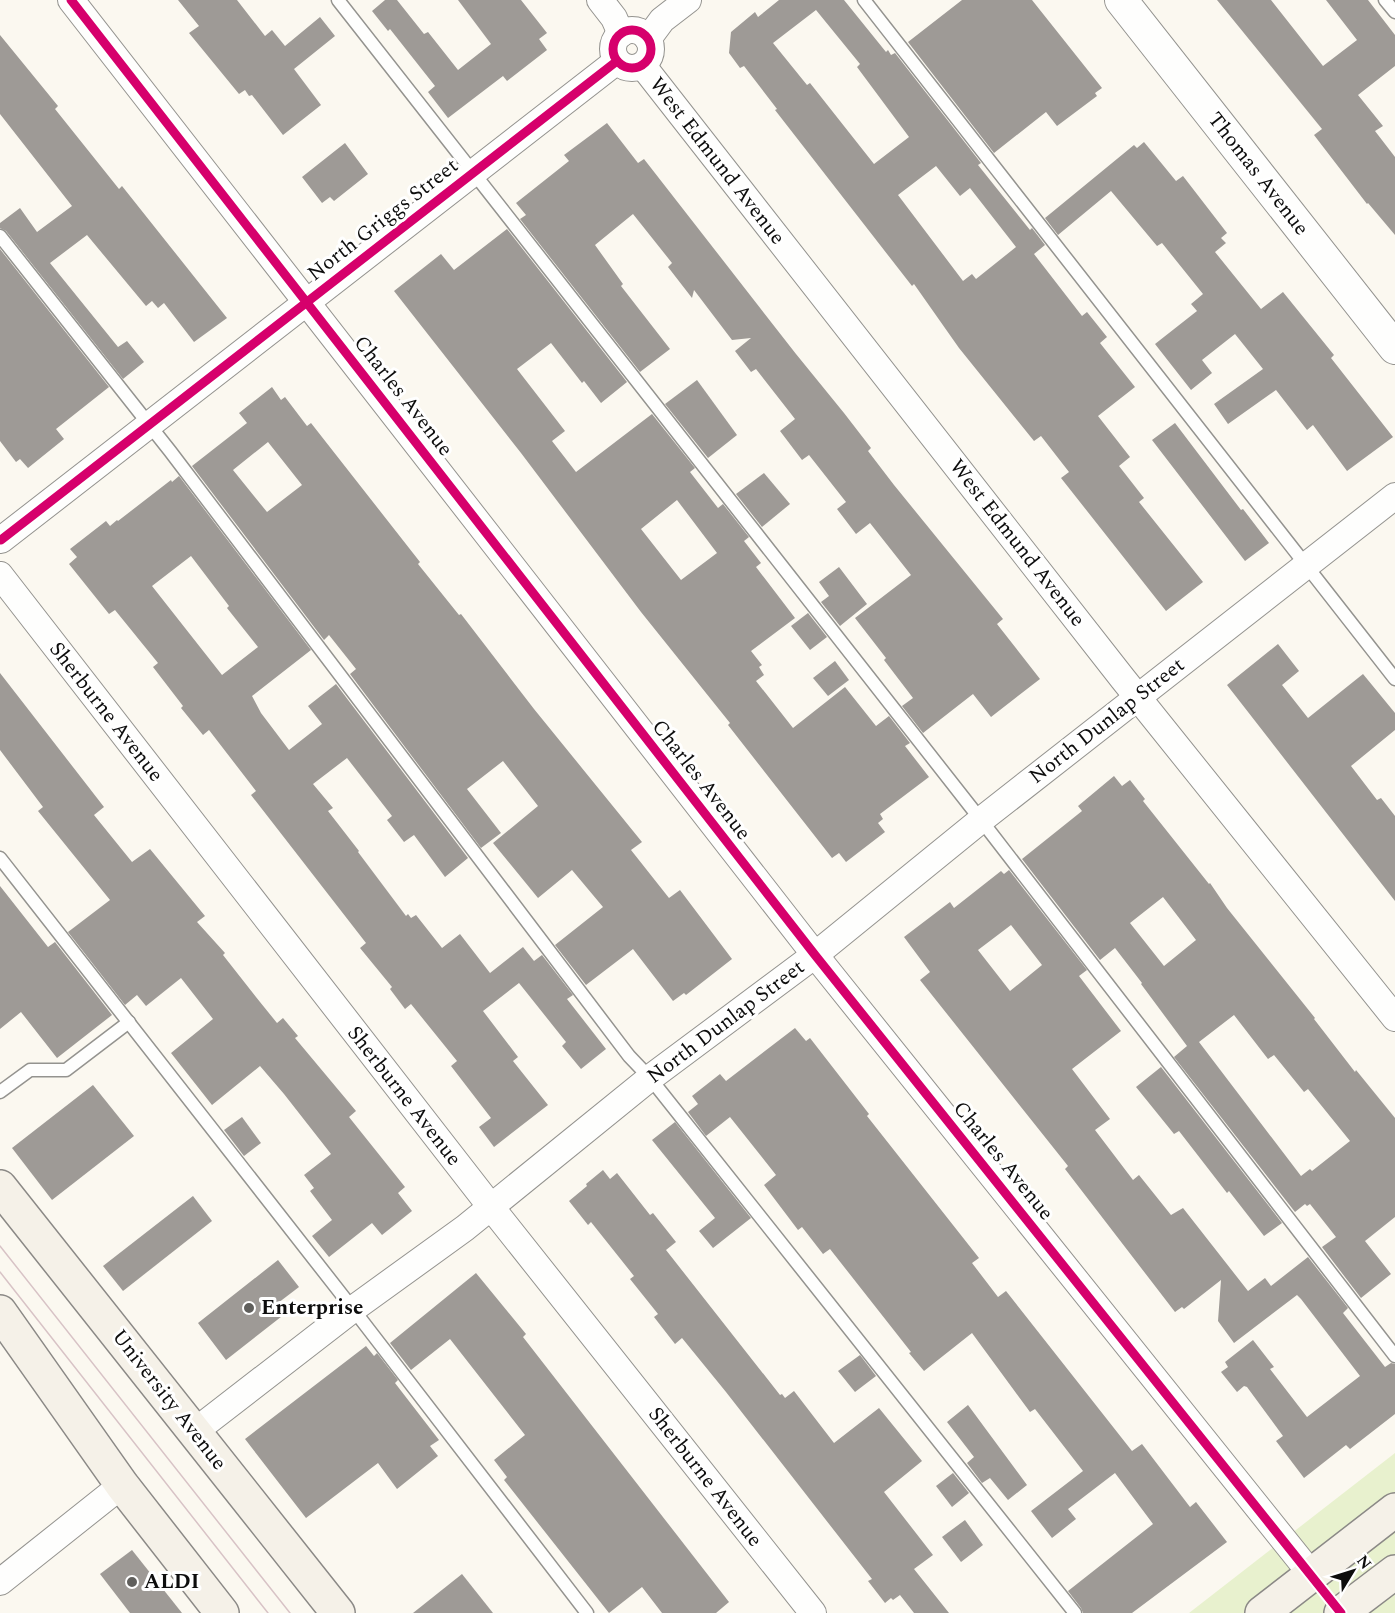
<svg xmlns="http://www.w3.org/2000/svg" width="1395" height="1613" viewBox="0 0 1395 1613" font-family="Spectral,serif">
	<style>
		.green { fill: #e8f1ce }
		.building { fill: #9e9a96; fill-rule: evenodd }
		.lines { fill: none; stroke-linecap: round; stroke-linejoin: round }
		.service-casing { stroke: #94938f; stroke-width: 15 }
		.minor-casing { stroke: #94938f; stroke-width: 28 }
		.tertiary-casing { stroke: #94938f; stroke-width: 34 }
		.secondary-casing { stroke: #8b8986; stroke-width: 36 }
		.service { stroke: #fefefd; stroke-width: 12 }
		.minor { stroke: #fefefd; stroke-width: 26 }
		.tertiary { stroke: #fefefd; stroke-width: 32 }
		.secondary { stroke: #f5f1e8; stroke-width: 33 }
		.tram { stroke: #d8c3c6; stroke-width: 1.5 }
		.cycleway-casing { stroke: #fff; stroke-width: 13 }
		.cycleway { stroke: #d6006c; stroke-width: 9 }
		.poi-dot { fill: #605f5c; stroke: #fff; stroke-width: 2 }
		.labels { text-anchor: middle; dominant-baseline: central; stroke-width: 6; stroke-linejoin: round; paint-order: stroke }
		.street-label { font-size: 21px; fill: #0d0d0d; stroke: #fff }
		.poi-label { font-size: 21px; font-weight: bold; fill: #0d0d0d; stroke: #fff; text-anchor: start }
	</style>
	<rect width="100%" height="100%" fill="#fbf8f0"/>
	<!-- green -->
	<polygon class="green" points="1395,1453 1395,1613 1189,1613"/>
	<!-- building -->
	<g class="building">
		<polygon points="178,0 237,0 265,36 272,30 285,46 320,17 335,36 294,69 321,105 283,135 252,95 249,96 245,90 239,94 189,33 199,26"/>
		<polygon points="385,0 397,0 424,34 428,32 458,70 491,44 458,0 521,0 547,33 539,39 547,50 507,81 503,76 448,118 428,92 435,86 390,29 388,31 372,11"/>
		<path d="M779,0h65l42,52 2,-2 3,5 4,-2 86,110 -3,2 52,65 2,-2 13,17 -11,9 48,62 5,-4 20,25 -7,6 35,44 -37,29 32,41 -11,9 25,32 -5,4 64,80 -37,29 -105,-133 8,-6 -28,-36 -7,5 -75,-93 -45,-64 -2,2 -137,-176 2,-1 -33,-43 -4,2 -11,-15 2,-21 24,-20 3,5zM816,10l44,54 -3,3 52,70 -35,27 -64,-81 -3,2 -34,-42zM936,166l24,30 10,-8 46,59 -40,32 -4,-5 -9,7 -65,-86z"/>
		<polygon points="962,0 1032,0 1102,88 1095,93 1097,96 1057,126 1046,112 994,153 908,42"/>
		<polygon points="1217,0 1271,0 1323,66 1357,40 1326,0 1368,0 1395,35 1395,66 1358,95 1383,126 1375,131 1395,157 1395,235 1368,203 1367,204 1314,135 1322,129"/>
		<polygon points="0,35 58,106 55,109 119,189 122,186 227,318 194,342 164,303 158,308 152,301 146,306 87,235 50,263 118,347 127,341 144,362 123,379 6,231 0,228 0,223 20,208 37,232 72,206 0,114"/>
		<polygon points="607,123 638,163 644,159 796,354 844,413 871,448 868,451 894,485 1003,619 997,624 1040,679 991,717 973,694 923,733 902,706 913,698 884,660 886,658 855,618 911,575 870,523 856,534 837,509 846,502 809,455 802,460 780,431 795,419 756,369 751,372 735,351 751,338 732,340 694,290 692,298 668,267 672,263 633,214 595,245 623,284 621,286 670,349 640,372 520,219 526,215 516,203 569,161 564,155"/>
		<polygon points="1144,142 1176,181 1183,176 1227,233 1221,238 1226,243 1215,252 1261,309 1283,292 1334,355 1331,358 1393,437 1347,471 1313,425 1307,430 1276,390 1228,424 1214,404 1263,369 1235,334 1202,360 1212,373 1191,390 1155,344 1197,311 1191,304 1203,294 1162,243 1157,246 1111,191 1058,235 1045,218 1134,145 1137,148"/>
		<polygon points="345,143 368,174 334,201 330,197 322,203 302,177"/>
		<path d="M507,229l120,153 -26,21 -17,-22 -2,2 -31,-40 -34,26 48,62 -13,10 24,31 76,-58 43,54 -5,4 28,36 5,-4 26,33 -5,4 17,22 -5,4 39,51 -44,33 11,14 -3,2 5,8 -8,6 37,47 52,-41 31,39 13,-10 21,27 -5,3 24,31 -49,37 3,5 -5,4 7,9 -39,30 -7,-9 -7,5 -104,-133 2,-2 -89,-111 -120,-159 -127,-162 47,-37 13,16zM677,500l40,53 -36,27 -40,-51z"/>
		<polygon points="0,249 109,387 56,429 64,439 28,468 20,459 16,462 0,441"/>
		<polygon points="697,380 737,435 708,458 665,404"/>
		<path d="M272,387l9,13 4,-3 22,29 4,-3 109,139 -2,2 41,51 2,-1 73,95 108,133 -11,8 38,48 11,-8 52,69 -46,36 -2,-2 -11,8 -40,-52 -47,36 -31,-40 48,-38 -31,-37 -34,28 -45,-55 45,-37 -35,-45 -36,28 34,44 -20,15 -131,-174 6,-5 -27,-34 -5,5 -132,-174 55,-43 -8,-10zM268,442l34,43 -35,27 -34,-42z"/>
		<polygon points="1175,423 1241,510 1243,509 1269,543 1245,561 1152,440"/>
		<polygon points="764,473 790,504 762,527 736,494"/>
		<path d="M179,476l132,174 -59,46 9,17 28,37 33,-26 -14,-18 28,-22 132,174 -23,19 -31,-42 -10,7 -17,-22 5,-4 -45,-58 -34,26 20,24 -5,3 31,40 -1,1 48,64 2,-2 3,4 5,-3 26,33 18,-14 30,39 33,-26 11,14 8,-6 31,40 -6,4 39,50 -25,20 -19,-23 4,-4 -47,-59 -36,28 35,46 -5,4 35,44 -54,42 -15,-20 12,-9 -40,-52 6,-5 -46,-57 -6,5 -15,-20 2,-2 -32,-39 6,-5 -115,-148 5,-4 -47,-61 -6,5 -22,-27 2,-2 -30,-39 5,-4 -43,-53 -6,4 -40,-50 8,-7 -7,-8 36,-28 4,5 7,-6 1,1 53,-41 1,2zM191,556l38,50 -2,2 31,39 -36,28 -70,-89z"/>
		<polygon points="839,567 867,604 840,626 821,602 829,596 819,582"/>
		<polygon points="808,613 827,637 810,650 791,626"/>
		<polygon points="1278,644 1299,671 1282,685 1308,718 1363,674 1395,713 1395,730 1351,766 1377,800 1381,798 1395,816 1395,901 1227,685"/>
		<polygon points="835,661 849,680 828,696 813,678"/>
		<polygon points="0,673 104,807 94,815 132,862 150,849 205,916 197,922 225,953 223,955 260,1002 277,1023 283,1018 298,1036 295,1038 356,1111 349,1117 405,1187 398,1193 412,1211 382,1235 372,1223 329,1257 312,1236 332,1220 310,1191 314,1188 304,1175 331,1154 284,1094 260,1066 212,1105 171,1053 213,1019 181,978 146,1006 137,995 125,1005 68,932 110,900 38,811 43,807 0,750"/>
		<path d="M1114,776l8,10 8,-6 15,19 -2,2 66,83 1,-1 17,25 88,110 -1,1 41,53 1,-2 39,48v99l-30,24 26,33 -30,24 -39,-51 14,-10 -26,-33 -3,2 -2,-2 -10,8 -121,-155 13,-11 -46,-62 1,-1 -27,-35 -15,12 -78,-101 60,-48 -4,-5zM1163,897l33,43 -32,26 -34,-43zM1234,1015l34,44 6,-4 30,37 4,-3 42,52 -38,30 -2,-2 -9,7 -102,-134z"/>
		<path d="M1009,870l78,100 -8,6 42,55 -49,38 38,50 -15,11 38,50 6,-5 32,40 12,-7 65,83 17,-13 6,8 37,-29 40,51 -5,5 42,54 6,-4 4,1v50l-45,35 -4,-4 -42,33 -28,-37 7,-5 -36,-49 -3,-1 -7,6 -16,-20 7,-5 -3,-5 28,-22 21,27 -4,2 37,48 53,-41 -59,-77 -4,-4 -63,48 -16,-22 3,-41 -37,29 -2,-2 -7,5 -110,-143 3,-3 -148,-186 10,-8 -26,-35 46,-35 4,6 47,-37 3,3zM1011,925l31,40 -32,26 -32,-41z"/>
		<polygon points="0,886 48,947 55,942 112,1015 57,1058 21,1012 0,1029"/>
		<polygon points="795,1028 806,1041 810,1038 869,1114 867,1116 979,1258 972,1263 998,1297 1006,1291 1132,1451 1142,1444 1190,1507 1196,1502 1227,1542 1132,1613 1083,1613 1081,1608 1068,1591 1153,1524 1115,1473 1068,1509 1076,1519 1052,1538 1031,1511 1083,1471 1035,1409 1030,1412 972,1333 924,1371 909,1353 911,1352 830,1249 823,1254 802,1227 798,1230 764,1185 776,1175 730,1117 706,1136 688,1112 698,1104 692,1096 720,1074 726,1081"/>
		<polygon points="1161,1067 1282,1223 1264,1236 1229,1191 1227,1193 1179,1131 1174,1134 1136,1087"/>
		<polygon points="93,1085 134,1136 52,1200 12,1148"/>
		<polygon points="242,1117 261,1143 244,1156 224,1130"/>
		<polygon points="675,1122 751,1218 713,1248 699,1231 715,1218 652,1140"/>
		<polygon points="603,1170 610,1179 617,1173 650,1215 653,1213 676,1242 666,1250 780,1395 782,1394 785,1398 794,1391 834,1443 879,1408 922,1461 884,1492 933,1555 914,1569 949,1613 914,1613 900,1595 893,1600 891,1598 885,1603 868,1581 872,1579 726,1392 682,1338 675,1344 654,1317 658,1314 630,1279 634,1276 591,1222 588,1225 569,1201 587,1186 586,1184"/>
		<polygon points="193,1196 212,1221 123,1291 103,1266"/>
		<polygon points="278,1260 299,1287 278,1303 286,1313 226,1360 198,1323"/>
		<polygon points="476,1273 526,1334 523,1337 729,1602 716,1613 662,1613 642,1587 609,1613 504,1480 507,1477 494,1460 525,1435 450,1339 411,1370 390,1343"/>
		<polygon points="366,1346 374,1356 377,1353 398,1380 395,1383 439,1440 430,1446 438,1456 397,1489 378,1463 306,1518 245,1439"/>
		<polygon points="860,1355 876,1376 855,1392 838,1371"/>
		<polygon points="968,1405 1027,1485 1008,1500 990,1478 982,1483 967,1463 974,1457 947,1422"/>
		<polygon points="953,1473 969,1493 952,1507 936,1486"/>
		<polygon points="965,1520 983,1545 961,1562 942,1537"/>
		<polygon points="132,1550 182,1613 130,1613 100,1574"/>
		<polygon points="462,1574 493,1613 413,1613"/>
	</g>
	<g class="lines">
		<!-- service casing -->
		<g class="service-casing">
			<g id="service">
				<polyline points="338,0 981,820 1395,1356"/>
				<polyline points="864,0 1395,679"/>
				<polyline points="1385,0 1395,12"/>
				<polyline points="0,236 170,451 629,1056 650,1078 1075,1613"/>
				<polyline points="0,858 353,1309 587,1613"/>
				<polyline points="0,1092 30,1070 66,1070 129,1022"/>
			</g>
		</g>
		<!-- minor casing -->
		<g class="minor-casing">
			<g id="minor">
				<polyline points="71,0 815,955 1312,1575"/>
				<polyline points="600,0 614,18 621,34"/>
				<circle cx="632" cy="49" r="19"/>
				<polyline points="648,39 662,20 688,0"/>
				<polyline points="643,66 1123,679 1395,1018"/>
				<polyline points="1,540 617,61"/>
				<polyline points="0,575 491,1207 813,1613"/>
				<polyline points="194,1432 353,1309 465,1228 650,1078 815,955 981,820 1395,496"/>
				<polyline points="0,1582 122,1485"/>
			</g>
		</g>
		<!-- tertiary casing -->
		<g class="tertiary-casing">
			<polyline id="tertiary" points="1121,0 1395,348"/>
		</g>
		<!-- secondary casing -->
		<g class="secondary-casing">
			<g id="secondary">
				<polyline points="0,1187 338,1613"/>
				<polyline points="0,1312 122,1485 222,1613"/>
				<polyline points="1262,1613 1395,1510"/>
				<polyline points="1341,1613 1395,1572"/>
			</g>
		</g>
		<!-- service -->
		<use href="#service" class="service"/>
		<!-- minor -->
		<use href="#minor" class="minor"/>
		<!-- tertiary -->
		<use href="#tertiary" class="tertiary"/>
		<!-- secondary -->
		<use href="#secondary" class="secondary"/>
		<!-- tram -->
		<g class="tram">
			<polyline points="0,1246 290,1613"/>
			<polyline points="0,1272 268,1613"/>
		</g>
		<!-- cycleway casing -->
		<g class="cycleway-casing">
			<g id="cycleway">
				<polyline points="71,0 815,955 1341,1613"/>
				<circle cx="632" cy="49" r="19"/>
				<polyline points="1,540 617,61"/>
			</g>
		</g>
		<!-- cycleway -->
		<use href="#cycleway" class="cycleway"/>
	</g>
	<!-- markers -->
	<g class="poi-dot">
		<circle cx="249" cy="1308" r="6"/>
		<circle cx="132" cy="1582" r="6"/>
	</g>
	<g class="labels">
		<!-- street labels -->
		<g class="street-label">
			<text transform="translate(717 161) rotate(52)">West Edmund Avenue</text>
			<text transform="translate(1258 174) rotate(52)">Thomas Avenue</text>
			<text transform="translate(383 220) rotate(-38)">North Griggs Street</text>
			<text transform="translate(403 396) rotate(52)">Charles Avenue</text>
			<text transform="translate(1017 543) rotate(52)">West Edmund Avenue</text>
			<text transform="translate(106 712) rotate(52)">Sherburne Avenue</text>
			<text transform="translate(1107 721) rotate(-38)">North Dunlap Street</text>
			<text transform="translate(701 780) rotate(52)">Charles Avenue</text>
			<text transform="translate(726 1022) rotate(-37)">North Dunlap Street</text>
			<text transform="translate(404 1096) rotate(52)">Sherburne Avenue</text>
			<text transform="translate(1003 1161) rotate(51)">Charles Avenue</text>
			<text transform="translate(169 1400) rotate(52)">University Avenue</text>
			<text transform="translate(705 1477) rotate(52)">Sherburne Avenue</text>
		</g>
		<!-- poi labels -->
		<g class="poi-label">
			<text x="261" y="1308">Enterprise</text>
			<text x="144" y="1582">ALDI</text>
		</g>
	</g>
	<!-- north arrow -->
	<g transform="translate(1353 1571) rotate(52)" stroke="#ffffff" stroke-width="4.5" paint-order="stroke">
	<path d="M0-4.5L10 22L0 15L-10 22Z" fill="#0d0d0d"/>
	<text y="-9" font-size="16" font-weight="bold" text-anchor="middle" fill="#0d0d0d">N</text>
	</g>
</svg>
